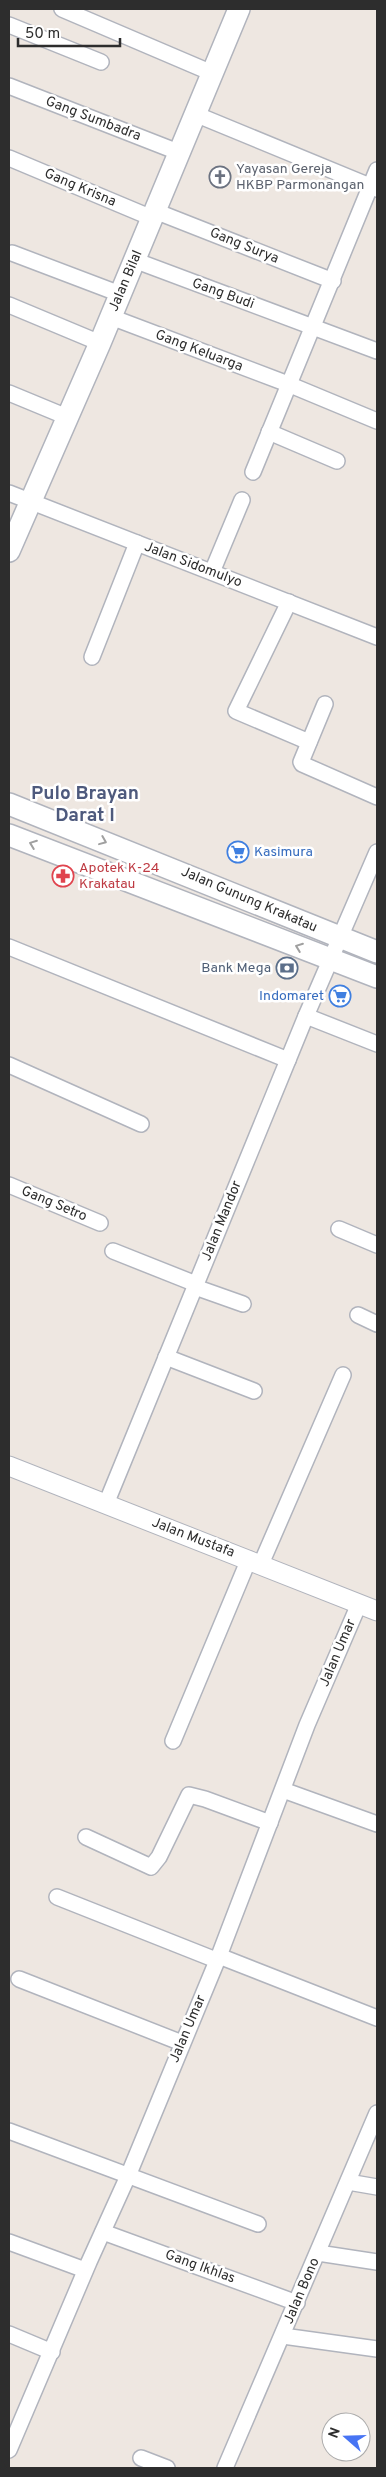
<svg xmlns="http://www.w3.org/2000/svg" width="386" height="2477" viewBox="0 0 386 2477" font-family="Overpass,sans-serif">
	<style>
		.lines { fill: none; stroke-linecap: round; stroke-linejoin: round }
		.minor-casing { stroke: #b1b4bd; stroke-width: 18 }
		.tertiary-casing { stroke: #b1b4bd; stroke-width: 21 }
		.secondary-casing { stroke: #b1b4bd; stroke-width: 24 }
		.minor { stroke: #fff; stroke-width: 15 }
		.tertiary { stroke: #fff; stroke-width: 19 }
		.secondary { stroke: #fff; stroke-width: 21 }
		.oneway { stroke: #a0a0a0 }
		.labels { text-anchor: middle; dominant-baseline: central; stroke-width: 5; stroke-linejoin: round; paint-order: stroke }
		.street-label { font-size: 14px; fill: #2d2d2d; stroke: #fff }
		.worship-label { font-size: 14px; fill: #5b616d; stroke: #fff; text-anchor: start }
		.shop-label { font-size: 14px; fill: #366cbe; stroke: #fff; text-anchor: start }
		.health-label { font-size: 14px; fill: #be3a42; stroke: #fff; text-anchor: start }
		.service-label { font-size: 14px; fill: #4e5e75; stroke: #fff; text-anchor: end }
		.district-label { font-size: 19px; font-weight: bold; fill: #4e5a7d; stroke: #fff }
	</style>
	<rect width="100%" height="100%" fill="#eee7e1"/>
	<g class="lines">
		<!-- minor casing -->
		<g class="minor-casing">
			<g id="minor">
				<polyline points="62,9 212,73"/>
				<polyline points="9,25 101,62"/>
				<polyline points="9,86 178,152"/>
				<polyline points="195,114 377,189"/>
				<polyline points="9,158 152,218"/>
				<polyline points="155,211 333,281"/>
				<polyline points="12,253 120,294"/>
				<polyline points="134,260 377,351"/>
				<polyline points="9,305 100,343"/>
				<polyline points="111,317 288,384 377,421"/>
				<polyline points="9,393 67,417"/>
				<polyline points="269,432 337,461"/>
				<polyline points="253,472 377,170"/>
				<polyline points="9,493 377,637"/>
				<polyline points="212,572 242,500"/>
				<polyline points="289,602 236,711 309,742"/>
				<polyline points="92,657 137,543"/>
				<polyline points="325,704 301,762 302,764 377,797"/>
				<polyline points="9,947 288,1060"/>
				<polyline points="306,1016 377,1044"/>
				<polyline points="9,1065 141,1124"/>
				<polyline points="9,1185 100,1223"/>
				<polyline points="339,1229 377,1245"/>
				<polyline points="113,1251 196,1284"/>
				<polyline points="195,1287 243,1304"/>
				<polyline points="358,1315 377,1324"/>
				<polyline points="166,1357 254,1391"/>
				<polyline points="106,1504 306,1016 377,852"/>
				<polyline points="261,1564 343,1375"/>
				<polyline points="173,1741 249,1559"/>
				<polyline points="283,1790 377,1824"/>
				<polyline points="86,1837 151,1867 159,1857 189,1795 205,1799 270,1823"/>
				<polyline points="57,1897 216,1960"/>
				<polyline points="219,1956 377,2018"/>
				<polyline points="19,1979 182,2043"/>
				<polyline points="9,2131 258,2224"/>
				<polyline points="348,2182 377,2187"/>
				<polyline points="103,2232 297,2303"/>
				<polyline points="9,2242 85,2270"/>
				<polyline points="318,2253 377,2262"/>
				<polyline points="9,2334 52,2352"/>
				<polyline points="283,2336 377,2349"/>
				<polyline points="9,2450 89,2262 128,2176 219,1956 307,1725 359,1604"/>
				<polyline points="141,2458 167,2468"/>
				<polyline points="225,2468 377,2113"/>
			</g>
		</g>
		<!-- tertiary casing -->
		<g class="tertiary-casing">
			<polyline id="tertiary" points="9,1466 377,1611"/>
		</g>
		<!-- secondary casing -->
		<g class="secondary-casing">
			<g id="secondary">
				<polyline points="9,551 100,343 239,9"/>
				<polyline points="9,804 377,952"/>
				<polyline points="9,835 377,977"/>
			</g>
		</g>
		<!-- minor -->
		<use href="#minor" class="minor"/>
		<!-- tertiary -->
		<use href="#tertiary" class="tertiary"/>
		<!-- secondary -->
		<use href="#secondary" class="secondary"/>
	</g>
	<!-- one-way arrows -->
	<defs><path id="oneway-chevron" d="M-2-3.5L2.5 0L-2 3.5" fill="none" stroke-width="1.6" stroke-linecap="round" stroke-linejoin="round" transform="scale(1.25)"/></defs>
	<g class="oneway">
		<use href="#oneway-chevron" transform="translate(103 841) rotate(22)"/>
		<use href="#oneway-chevron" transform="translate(33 844) rotate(-159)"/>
		<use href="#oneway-chevron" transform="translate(299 947) rotate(-159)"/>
	</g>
	<!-- icons -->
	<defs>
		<g id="church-ring" transform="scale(1.125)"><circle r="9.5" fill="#fff" stroke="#6b7280" stroke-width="1.5"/><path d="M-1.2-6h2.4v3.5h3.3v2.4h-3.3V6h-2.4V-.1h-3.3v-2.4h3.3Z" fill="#6b7280"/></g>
		<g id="supermarket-ring" transform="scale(1.125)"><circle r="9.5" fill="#fff" stroke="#3f7fe0" stroke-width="1.5"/><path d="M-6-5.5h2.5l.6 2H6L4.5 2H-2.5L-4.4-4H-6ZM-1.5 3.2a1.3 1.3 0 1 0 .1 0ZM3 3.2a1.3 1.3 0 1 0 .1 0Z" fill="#3f7fe0"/></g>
		<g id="pharmacy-ring" transform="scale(1.125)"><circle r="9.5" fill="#fff" stroke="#e0444e" stroke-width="1.5"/><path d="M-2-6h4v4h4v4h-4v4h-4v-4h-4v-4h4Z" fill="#e0444e"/></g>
		<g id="bank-ring" transform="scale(1.125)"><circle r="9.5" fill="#fff" stroke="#5c6f8a" stroke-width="1.5"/><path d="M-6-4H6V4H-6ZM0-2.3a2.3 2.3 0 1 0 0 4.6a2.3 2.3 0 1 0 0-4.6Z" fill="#5c6f8a"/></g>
	</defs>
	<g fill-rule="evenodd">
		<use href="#church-ring" x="220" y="177"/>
		<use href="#supermarket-ring" x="238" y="852"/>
		<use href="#pharmacy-ring" x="63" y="876"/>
		<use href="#bank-ring" x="287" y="968"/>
		<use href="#supermarket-ring" x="340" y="996"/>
	</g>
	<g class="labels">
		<!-- street labels -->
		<g class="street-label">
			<text transform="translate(93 119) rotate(21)">Gang Sumbadra</text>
			<text transform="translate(80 188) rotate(23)">Gang Krisna</text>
			<text transform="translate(244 246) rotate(22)">Gang Surya</text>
			<text transform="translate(126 281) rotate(-67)">Jalan Bilal</text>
			<text transform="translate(223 294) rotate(20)">Gang Budi</text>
			<text transform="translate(199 351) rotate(21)">Gang Keluarga</text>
			<text transform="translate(193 565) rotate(21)">Jalan Sidomulyo</text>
			<text transform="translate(249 900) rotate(23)">Jalan Gunung Krakatau</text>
			<text transform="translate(54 1204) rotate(23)">Gang Setro</text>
			<text transform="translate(222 1221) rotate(-68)">Jalan Mandor</text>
			<text transform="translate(193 1538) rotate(21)">Jalan Mustafa</text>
			<text transform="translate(338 1653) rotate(-67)">Jalan Umar</text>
			<text transform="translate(188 2029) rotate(-67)">Jalan Umar</text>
			<text transform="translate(200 2267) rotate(20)">Gang Ikhlas</text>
			<text transform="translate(302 2291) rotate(-67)">Jalan Bono</text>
		</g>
		<!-- worship labels -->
		<g class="worship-label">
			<text x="236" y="169">Yayasan Gereja<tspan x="236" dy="16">HKBP Parmonangan</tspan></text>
		</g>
		<!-- shop labels -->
		<g class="shop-label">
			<text x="254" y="852">Kasimura</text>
			<text x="324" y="996" text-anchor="end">Indomaret</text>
		</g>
		<!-- health labels -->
		<g class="health-label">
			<text x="79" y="868">Apotek K-24<tspan x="79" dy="16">Krakatau</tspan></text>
		</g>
		<!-- service labels -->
		<g class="service-label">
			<text x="271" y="968">Bank Mega</text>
		</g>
		<!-- district labels -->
		<g class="district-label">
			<text x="85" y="794">Pulo Brayan<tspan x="85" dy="22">Darat I</tspan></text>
		</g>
	</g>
	<!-- border -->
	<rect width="386" height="2477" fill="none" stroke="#2d2d2d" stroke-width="20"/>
	<!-- north arrow -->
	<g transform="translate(346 2437) rotate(290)"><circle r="24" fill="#ffffff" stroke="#ababab"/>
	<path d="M0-4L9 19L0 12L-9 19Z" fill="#4774f4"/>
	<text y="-8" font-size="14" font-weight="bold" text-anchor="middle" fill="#2d2d2d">N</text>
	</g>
	<!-- scale -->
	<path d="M18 38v8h102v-8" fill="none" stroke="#2d2d2d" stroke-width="2.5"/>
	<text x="25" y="38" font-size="15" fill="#2d2d2d" stroke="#ffffff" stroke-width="4" paint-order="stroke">50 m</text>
</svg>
